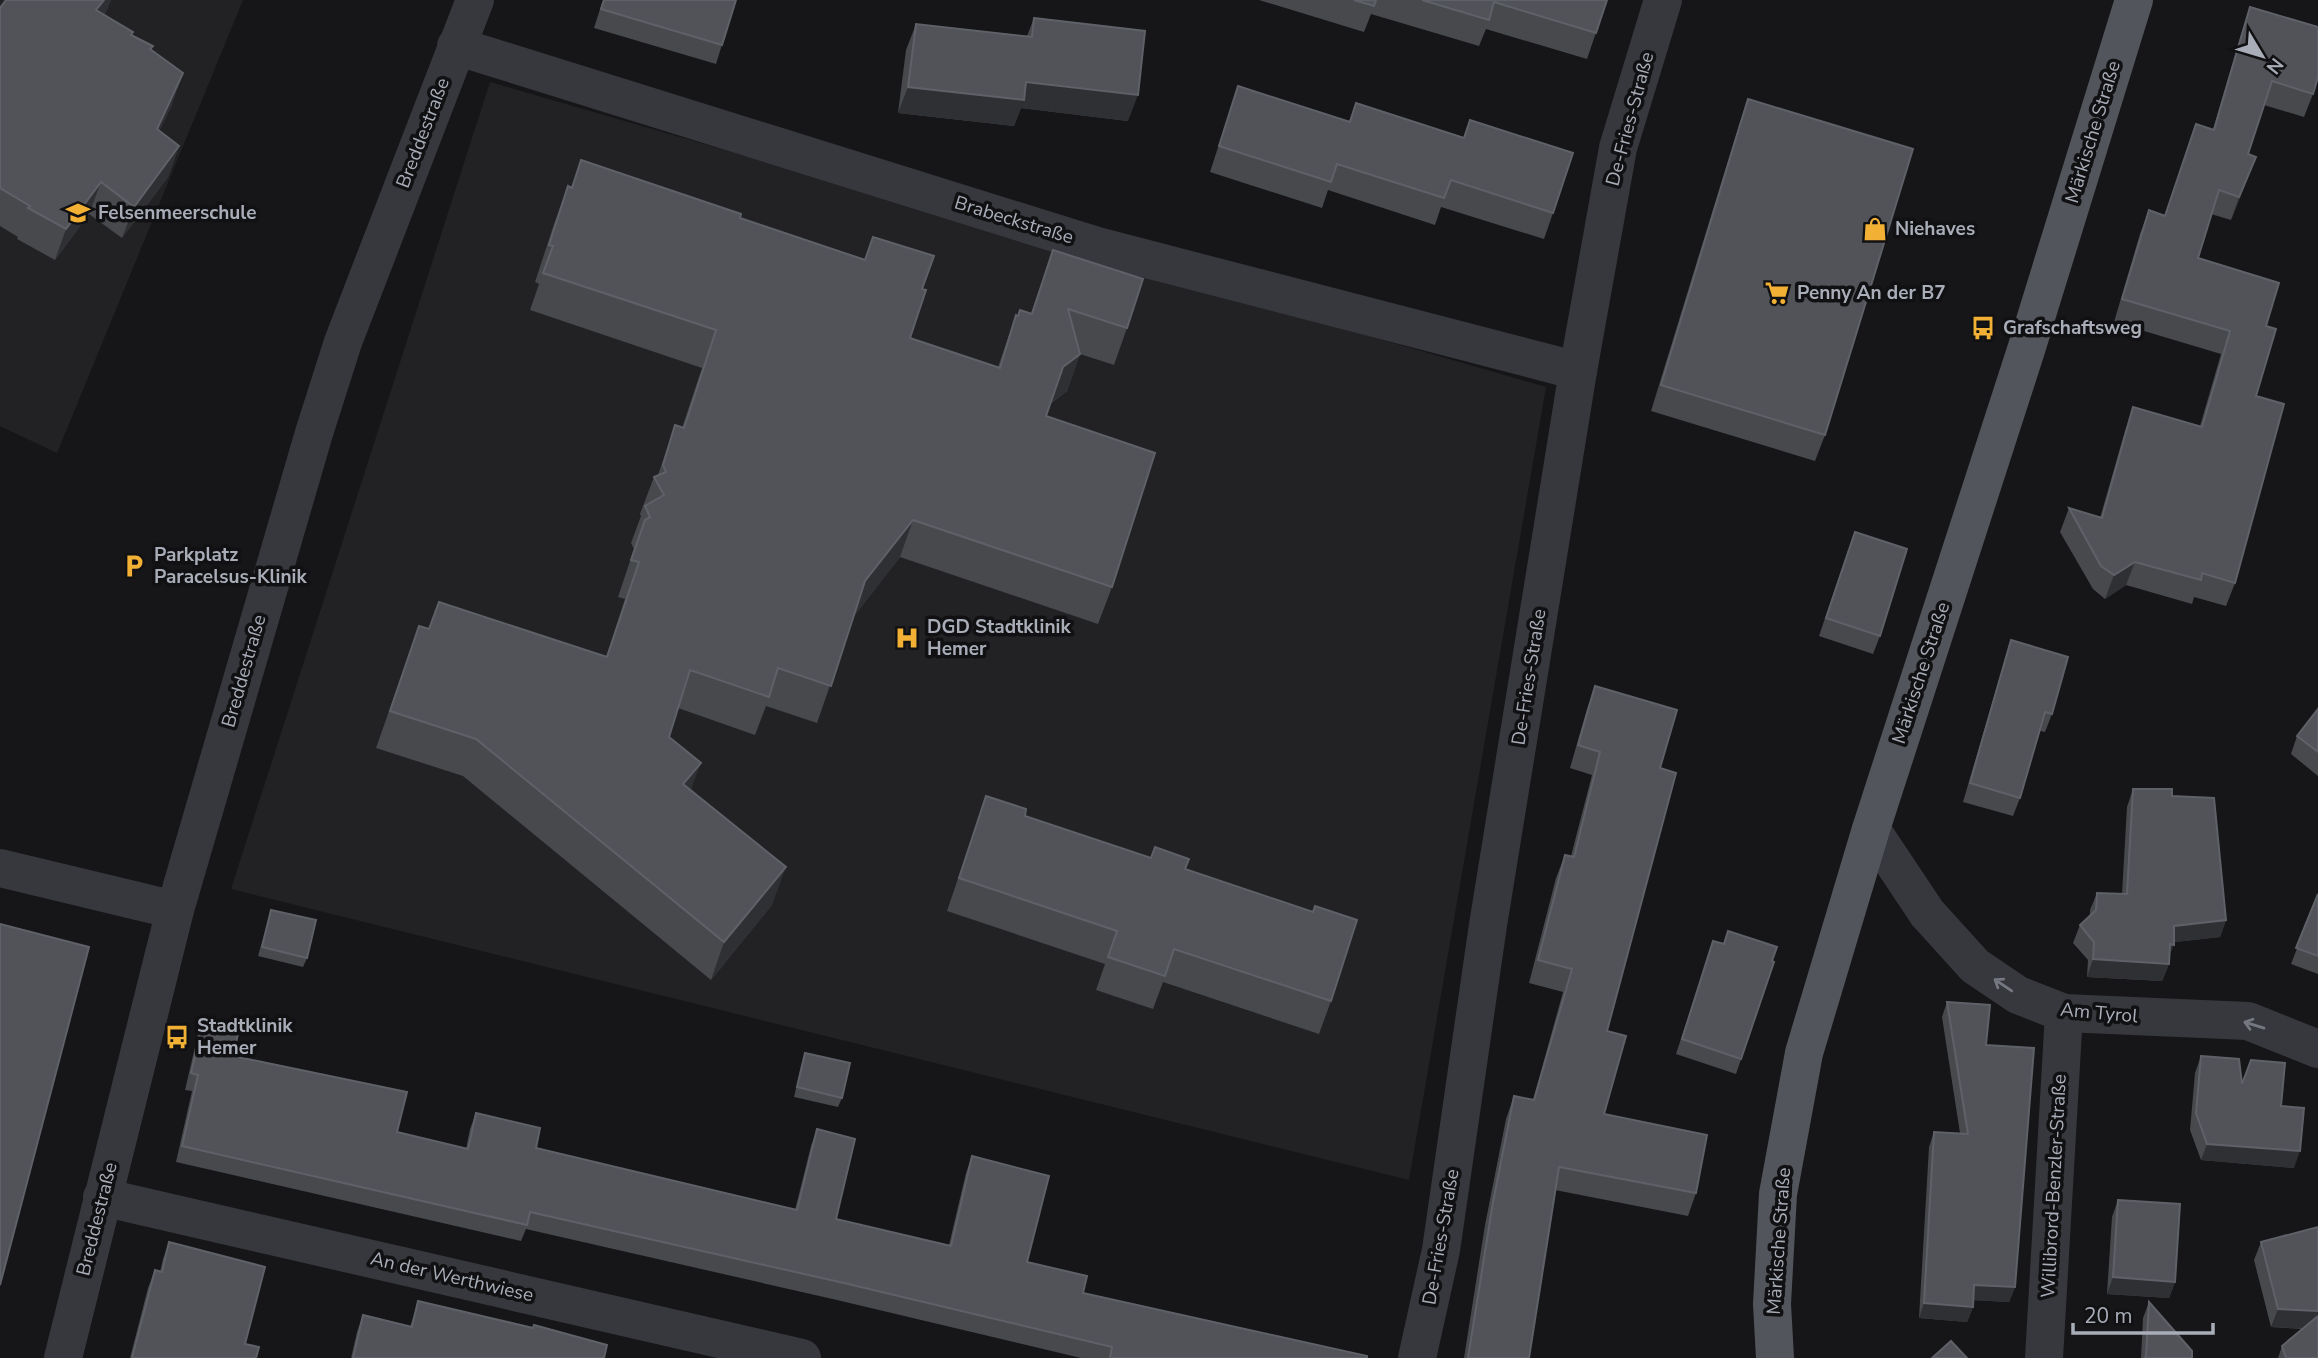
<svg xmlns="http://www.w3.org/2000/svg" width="2318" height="1358" viewBox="0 0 2318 1358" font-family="'Nunito Sans',sans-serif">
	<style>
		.built { fill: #222225 }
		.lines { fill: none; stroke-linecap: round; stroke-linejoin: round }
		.minor { stroke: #37383d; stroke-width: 38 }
		.major { stroke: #53555c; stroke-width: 38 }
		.wall { fill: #47494d }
		.shaded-wall { fill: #2f3033 }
		.building { fill: #525359; stroke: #5f6168; stroke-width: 2 }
		.oneway { stroke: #757881 }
		.labels { text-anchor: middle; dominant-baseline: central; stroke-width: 7; stroke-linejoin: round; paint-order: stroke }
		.street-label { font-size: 19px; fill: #a8adb8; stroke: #111113 }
		.poi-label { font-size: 19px; font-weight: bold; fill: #a8adb8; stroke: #111113; text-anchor: start }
	</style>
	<rect width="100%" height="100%" fill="#161618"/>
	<!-- built -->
	<g class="built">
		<polygon points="0,0 243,0 57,453 0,426"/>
		<polygon points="490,82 1546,387 1409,1180 231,889"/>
	</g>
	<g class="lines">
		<!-- minor -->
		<g class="minor">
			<polyline points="456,46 1097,246 1578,371"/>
			<polyline points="1871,829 1927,913 1975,966 2018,995 2064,1013 2248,1021 2318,1049"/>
			<polyline points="0,868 175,910"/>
			<polyline points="102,1197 802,1358"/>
			<polyline points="63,1358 175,910 314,433 343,342 475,0"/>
			<polyline points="1417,1358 1441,1250 1488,925 1578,371 1618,148 1663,0"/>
			<polyline points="2044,1358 2064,1013"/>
		</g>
		<!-- major -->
		<polyline class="major" points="1775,1358 1772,1304 1778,1194 1804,1053 1871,829 2026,350 2134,0"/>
	</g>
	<!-- wall -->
	<g class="wall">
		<polygon points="6,0 111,0 104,15 133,32 132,35 153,46 151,50 172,105 159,131 179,146 168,177 122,238 89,214 55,260 17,239 18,237 0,226 0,8"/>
		<polygon points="603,0 736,0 716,64 594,28"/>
		<polygon points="1259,0 1607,0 1587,59 1486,29 1479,46 1371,14 1364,32"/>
		<polygon points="2250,7 2313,94 2304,117 2264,105 2248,154 2247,180 2231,220 2211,214 2198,258 2266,326 2256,396 2235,583 2226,606 2194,597 2192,604 2126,585 2105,599 2093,589 2060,532 2069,508 2100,518 2125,431 2133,407 2200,426 2221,354 2114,322 2140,234 2149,210 2165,215 2196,124 2213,129 2242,31"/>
		<polygon points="1034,18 1128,121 1021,108 1014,126 898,113 906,50 916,24 1027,36"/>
		<polygon points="1238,86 1349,121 1356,103 1553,213 1544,239 1441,207 1435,225 1328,190 1322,208 1210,172"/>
		<polygon points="1748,99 1825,435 1815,461 1651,411 1739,125"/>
		<polygon points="581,160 740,218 865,259 873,237 922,289 910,338 998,367 1016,315 1018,316 1031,313 1053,250 1127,328 1114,365 1080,354 1067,391 1050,404 1046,416 1112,587 1098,624 900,557 854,616 817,723 766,706 755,735 678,708 669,737 691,790 772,905 711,980 463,776 376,748 419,626 429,629 606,657 625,599 618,597 634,549 631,543 641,516 640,514 654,477 658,475 675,425 682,428 702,368 530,310 539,284 535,282 554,224 568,186 571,188"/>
		<polygon points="1848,550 1880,636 1873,654 1819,636"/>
		<polygon points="2011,640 2052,714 2045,732 2040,731 2020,798 2013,816 1963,802 2005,659"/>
		<polygon points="1595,686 1660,768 1607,1031 1604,1114 1696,1193 1688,1216 1555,1190 1529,1358 1464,1358 1485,1225 1506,1119 1514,1096 1533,1100 1563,992 1529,983 1556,878 1565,855 1571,856 1592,775 1570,768 1587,709"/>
		<polygon points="2318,709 2318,776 2291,754 2297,736"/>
		<polygon points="2133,789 2172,796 2226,920 2220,937 2174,942 2169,957 2169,964 2162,981 2087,977 2088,960 2073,943 2080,925 2090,916 2090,910 2097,893 2122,894 2127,807"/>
		<polygon points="986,796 1025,816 1185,869 1331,1001 1319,1034 1163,982 1153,1009 1096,990 1105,964 947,911"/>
		<polygon points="2318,894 2318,974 2291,964"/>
		<polygon points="271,910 307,958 303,967 258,956"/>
		<polygon points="1728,931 1774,962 1736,1074 1676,1054 1713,941 1723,944"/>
		<polygon points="1947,1002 1986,1045 2015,1287 2009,1302 1973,1300 1973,1307 1967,1322 1919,1318 1929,1147 1934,1132 1960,1133 1942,1017"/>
		<polygon points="204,1017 233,1056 397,1132 466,1149 470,1129 476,1113 536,1148 795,1210 811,1146 817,1129 836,1219 949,1245 966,1173 972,1156 1027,1262 1083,1293 1367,1358 1081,1358 837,1300 526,1229 521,1241 176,1162 192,1091 185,1090 198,1034"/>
		<polygon points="805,1053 842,1098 838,1107 794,1097 802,1063"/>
		<polygon points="2201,1056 2242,1084 2281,1106 2294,1168 2201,1160 2190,1130 2195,1073"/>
		<polygon points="2118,1200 2175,1282 2169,1298 2107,1294 2112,1217"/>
		<polygon points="169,1242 245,1344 256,1358 130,1358 148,1288 155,1270 160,1272 163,1259"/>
		<polygon points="2261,1242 2318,1358 2278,1358 2282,1346 2303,1329 2271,1327 2254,1260"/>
		<polygon points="418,1301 604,1358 351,1358 357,1332 363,1315 410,1327"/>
		<polygon points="2149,1302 2192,1358 2141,1358 2143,1318"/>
	</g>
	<!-- shaded-wall -->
	<g class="shaded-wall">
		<polygon points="104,0 111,0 106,13 85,41 96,10"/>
		<polygon points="183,73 172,105 145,160 157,129"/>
		<polygon points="1026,82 1138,95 1128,121 1021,108 1014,126 898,113 908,87"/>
		<polygon points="179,146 168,177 122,238 134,207"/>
		<polygon points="2256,157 2247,180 2231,220 2239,197"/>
		<polygon points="101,182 89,214 55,260 66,229"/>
		<polygon points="1080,354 1067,391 1049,404 1063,367"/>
		<polygon points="913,520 900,557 852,619 865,581"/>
		<polygon points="2135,562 2126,585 2105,599 2114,575"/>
		<polygon points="701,763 687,800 683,784"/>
		<polygon points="786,867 772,905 711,980 724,942"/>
		<polygon points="2226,920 2220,937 2168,943 2174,926"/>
		<polygon points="2170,944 2174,945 2167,962"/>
		<polygon points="2093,959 2169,964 2162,981 2087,977"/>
		<polygon points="2207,1144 2300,1151 2294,1168 2201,1160"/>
		<polygon points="2113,1277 2175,1282 2169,1298 2107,1294"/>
		<polygon points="1974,1285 2015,1287 2009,1302 1969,1300"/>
		<polygon points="1924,1303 1973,1307 1967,1322 1919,1318"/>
		<polygon points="2278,1309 2318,1311 2318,1329 2271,1327"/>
	</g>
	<!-- building -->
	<g class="building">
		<polygon points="6,0 104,0 96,10 133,32 131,35 153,46 150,49 183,73 157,129 179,146 134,207 101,182 66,229 28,208 30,206 0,188 0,8"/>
		<polygon points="604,0 736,0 722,45 601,9"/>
		<polygon points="1354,0 1376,0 1374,6"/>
		<polygon points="1422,0 1607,0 1596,33 1494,2 1489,20"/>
		<polygon points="2250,7 2318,27 2318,77 2313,94 2272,81 2248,154 2256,157 2239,197 2219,190 2198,258 2279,283 2266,326 2276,329 2256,396 2284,404 2235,583 2202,573 2201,580 2135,562 2114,575 2101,566 2069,508 2102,518 2133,407 2202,427 2230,331 2122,299 2149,210 2165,216 2196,124 2214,130"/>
		<polygon points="1034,18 1145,31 1138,95 1026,82 1024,100 908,87 916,24 1032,37"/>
		<polygon points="1238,86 1350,122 1356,103 1464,138 1470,120 1573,153 1553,213 1451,180 1444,198 1337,164 1331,182 1219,146"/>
		<polygon points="1748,99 1913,149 1825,435 1661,385"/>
		<polygon points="581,160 741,214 740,218 865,260 873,237 934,256 922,289 926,290 910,338 1000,368 1016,315 1018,316 1020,310 1032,314 1053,250 1143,279 1127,328 1068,309 1080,354 1063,367 1046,416 1155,453 1112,587 913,520 865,581 831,686 778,668 769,697 690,670 669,737 701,763 683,784 786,867 724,942 476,739 390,711 419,626 429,629 439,602 607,657 639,562 631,560 645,520 650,517 645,506 664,495 654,477 666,472 663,465 675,425 684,428 716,330 543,273 553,246 549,245 568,186 572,188"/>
		<polygon points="1855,532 1907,549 1880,636 1826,618"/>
		<polygon points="2011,640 2068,657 2052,714 2045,712 2020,798 1970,783"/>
		<polygon points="1595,686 1677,710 1660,768 1676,773 1607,1031 1626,1036 1604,1114 1707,1135 1696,1193 1559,1167 1529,1358 1468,1358 1493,1202 1514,1096 1534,1100 1572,969 1538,960 1565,855 1574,857 1600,752 1578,745"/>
		<polygon points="2318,709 2318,752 2297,736"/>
		<polygon points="2133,789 2172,789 2172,796 2214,798 2226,920 2174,926 2174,945 2170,944 2169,964 2093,959 2094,942 2080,925 2096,910 2097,893 2127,894"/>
		<polygon points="986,796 1026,809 1025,816 1151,858 1155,847 1189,859 1185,869 1313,912 1315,906 1357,920 1331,1001 1174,949 1165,976 1108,957 1117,931 959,878"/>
		<polygon points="2318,894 2318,956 2296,948"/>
		<polygon points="271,910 316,920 307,958 262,947"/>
		<polygon points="0,924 89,947 0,1285"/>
		<polygon points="1728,931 1777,947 1772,961 1774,962 1741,1059 1682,1039 1713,941 1724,944"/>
		<polygon points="1947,1002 1990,1005 1986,1045 2034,1048 2015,1287 1974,1285 1973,1307 1924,1303 1934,1132 1968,1134"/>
		<polygon points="204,1017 240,1025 233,1056 407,1092 397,1132 468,1149 476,1113 540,1128 536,1148 797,1210 817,1129 855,1139 836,1219 951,1246 972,1156 1049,1176 1027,1262 1087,1276 1083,1293 1367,1356 1367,1358 1110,1358 1112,1347 844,1283 530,1212 527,1225 182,1146 198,1075 191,1073"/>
		<polygon points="805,1053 850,1063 842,1098 797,1087"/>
		<polygon points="2201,1056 2239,1059 2242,1084 2251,1060 2285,1063 2281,1106 2304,1108 2300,1151 2207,1144 2196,1113"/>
		<polygon points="2118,1200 2180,1204 2175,1282 2113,1277"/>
		<polygon points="2318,1227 2318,1311 2278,1309 2261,1242"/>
		<polygon points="169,1242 265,1267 245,1344 259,1347 256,1358 132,1358 155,1270 162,1272"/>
		<polygon points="418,1301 533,1328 534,1325 607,1345 604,1358 353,1358 363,1315 412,1327"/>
		<polygon points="2149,1302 2192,1351 2192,1358 2145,1358 2146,1356"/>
		<polygon points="2318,1316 2318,1358 2286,1358 2282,1346"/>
		<polygon points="1951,1341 1967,1358 1932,1358"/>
	</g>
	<!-- one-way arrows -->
	<defs><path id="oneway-shaft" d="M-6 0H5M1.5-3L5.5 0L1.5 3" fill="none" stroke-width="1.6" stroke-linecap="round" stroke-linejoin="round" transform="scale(1.75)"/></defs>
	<g class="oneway">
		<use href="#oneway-shaft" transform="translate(2003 985) rotate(-146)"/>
		<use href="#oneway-shaft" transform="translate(2254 1025) rotate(-163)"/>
	</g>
	<!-- icons -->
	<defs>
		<g id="school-bare" transform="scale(1.89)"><path d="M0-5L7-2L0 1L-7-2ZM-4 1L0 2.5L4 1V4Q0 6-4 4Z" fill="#f2b134" stroke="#111113" stroke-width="2.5" paint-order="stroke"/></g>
		<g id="shop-bare" transform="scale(1.89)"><path d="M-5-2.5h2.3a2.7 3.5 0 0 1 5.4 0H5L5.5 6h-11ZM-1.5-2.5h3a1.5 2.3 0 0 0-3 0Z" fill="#f2b134" stroke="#111113" stroke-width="2.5" paint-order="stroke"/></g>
		<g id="supermarket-bare" transform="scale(1.89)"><path d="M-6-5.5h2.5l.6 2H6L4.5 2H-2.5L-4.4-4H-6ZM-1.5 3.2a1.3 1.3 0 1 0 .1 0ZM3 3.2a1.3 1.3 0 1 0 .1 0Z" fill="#f2b134" stroke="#111113" stroke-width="2.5" paint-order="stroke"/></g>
		<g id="bus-bare" transform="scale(1.89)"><path d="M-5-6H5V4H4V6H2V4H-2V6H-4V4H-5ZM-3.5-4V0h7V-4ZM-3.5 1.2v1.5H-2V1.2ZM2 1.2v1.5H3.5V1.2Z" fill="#f2b134" stroke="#111113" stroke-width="2.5" paint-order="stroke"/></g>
		<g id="parking-bare" transform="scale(1.89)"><path d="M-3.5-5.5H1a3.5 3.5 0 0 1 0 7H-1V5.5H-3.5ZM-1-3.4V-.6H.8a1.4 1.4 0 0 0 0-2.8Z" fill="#f2b134" stroke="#111113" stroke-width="2.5" paint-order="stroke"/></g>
		<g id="hospital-bare" transform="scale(1.89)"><path d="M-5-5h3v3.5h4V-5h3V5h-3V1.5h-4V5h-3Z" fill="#f2b134" stroke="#111113" stroke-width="2.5" paint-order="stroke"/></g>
	</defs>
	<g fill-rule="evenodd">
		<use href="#school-bare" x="78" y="213"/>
		<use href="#shop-bare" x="1875" y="229"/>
		<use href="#supermarket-bare" x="1777" y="293"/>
		<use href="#bus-bare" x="1983" y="328"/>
		<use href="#parking-bare" x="134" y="566"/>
		<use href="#hospital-bare" x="907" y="638"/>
		<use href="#bus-bare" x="177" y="1037"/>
	</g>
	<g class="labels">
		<!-- street labels -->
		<g class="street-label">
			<text transform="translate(1630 119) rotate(-75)">De-Fries-Straße</text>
			<text transform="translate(2093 132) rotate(-73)">Märkische Straße</text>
			<text transform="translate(423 133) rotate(-69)">Breddestraße</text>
			<text transform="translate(1014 220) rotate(17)">Brabeckstraße</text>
			<text transform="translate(244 671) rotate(-74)">Breddestraße</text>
			<text transform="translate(1921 673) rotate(-72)">Märkische Straße</text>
			<text transform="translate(1529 677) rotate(-81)">De-Fries-Straße</text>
			<text transform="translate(2099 1013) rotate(5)">Am Tyrol</text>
			<text transform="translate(2054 1186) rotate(-87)">Willibrord-Benzler-Straße</text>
			<text transform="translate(97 1219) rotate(-76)">Breddestraße</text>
			<text transform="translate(1441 1237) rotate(-80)">De-Fries-Straße</text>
			<text transform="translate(1779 1241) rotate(-86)">Märkische Straße</text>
			<text transform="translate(452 1277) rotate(13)">An der Werthwiese</text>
		</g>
		<!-- poi labels -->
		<g class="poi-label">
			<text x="98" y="213">Felsenmeerschule</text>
			<text x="1895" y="229">Niehaves</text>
			<text x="1797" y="293">Penny An der B7</text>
			<text x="2003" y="328">Grafschaftsweg</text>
			<text x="154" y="555">Parkplatz<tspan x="154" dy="22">Paracelsus-Klinik</tspan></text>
			<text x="927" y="627">DGD Stadtklinik<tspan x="927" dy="22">Hemer</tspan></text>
			<text x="197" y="1026">Stadtklinik<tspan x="197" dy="22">Hemer</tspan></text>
		</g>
	</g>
	<!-- north arrow -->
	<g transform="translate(2262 56) rotate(128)" stroke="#111113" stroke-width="5" paint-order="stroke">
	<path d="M0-5L12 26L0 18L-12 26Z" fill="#a8adb8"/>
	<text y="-10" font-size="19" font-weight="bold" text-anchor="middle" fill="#a8adb8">N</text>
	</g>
	<!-- scale -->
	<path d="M2073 1323v10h140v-10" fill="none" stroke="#a8adb8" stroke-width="3.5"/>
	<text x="2084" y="1323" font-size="21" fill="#a8adb8" stroke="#111113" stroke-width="5" paint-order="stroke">20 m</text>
</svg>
